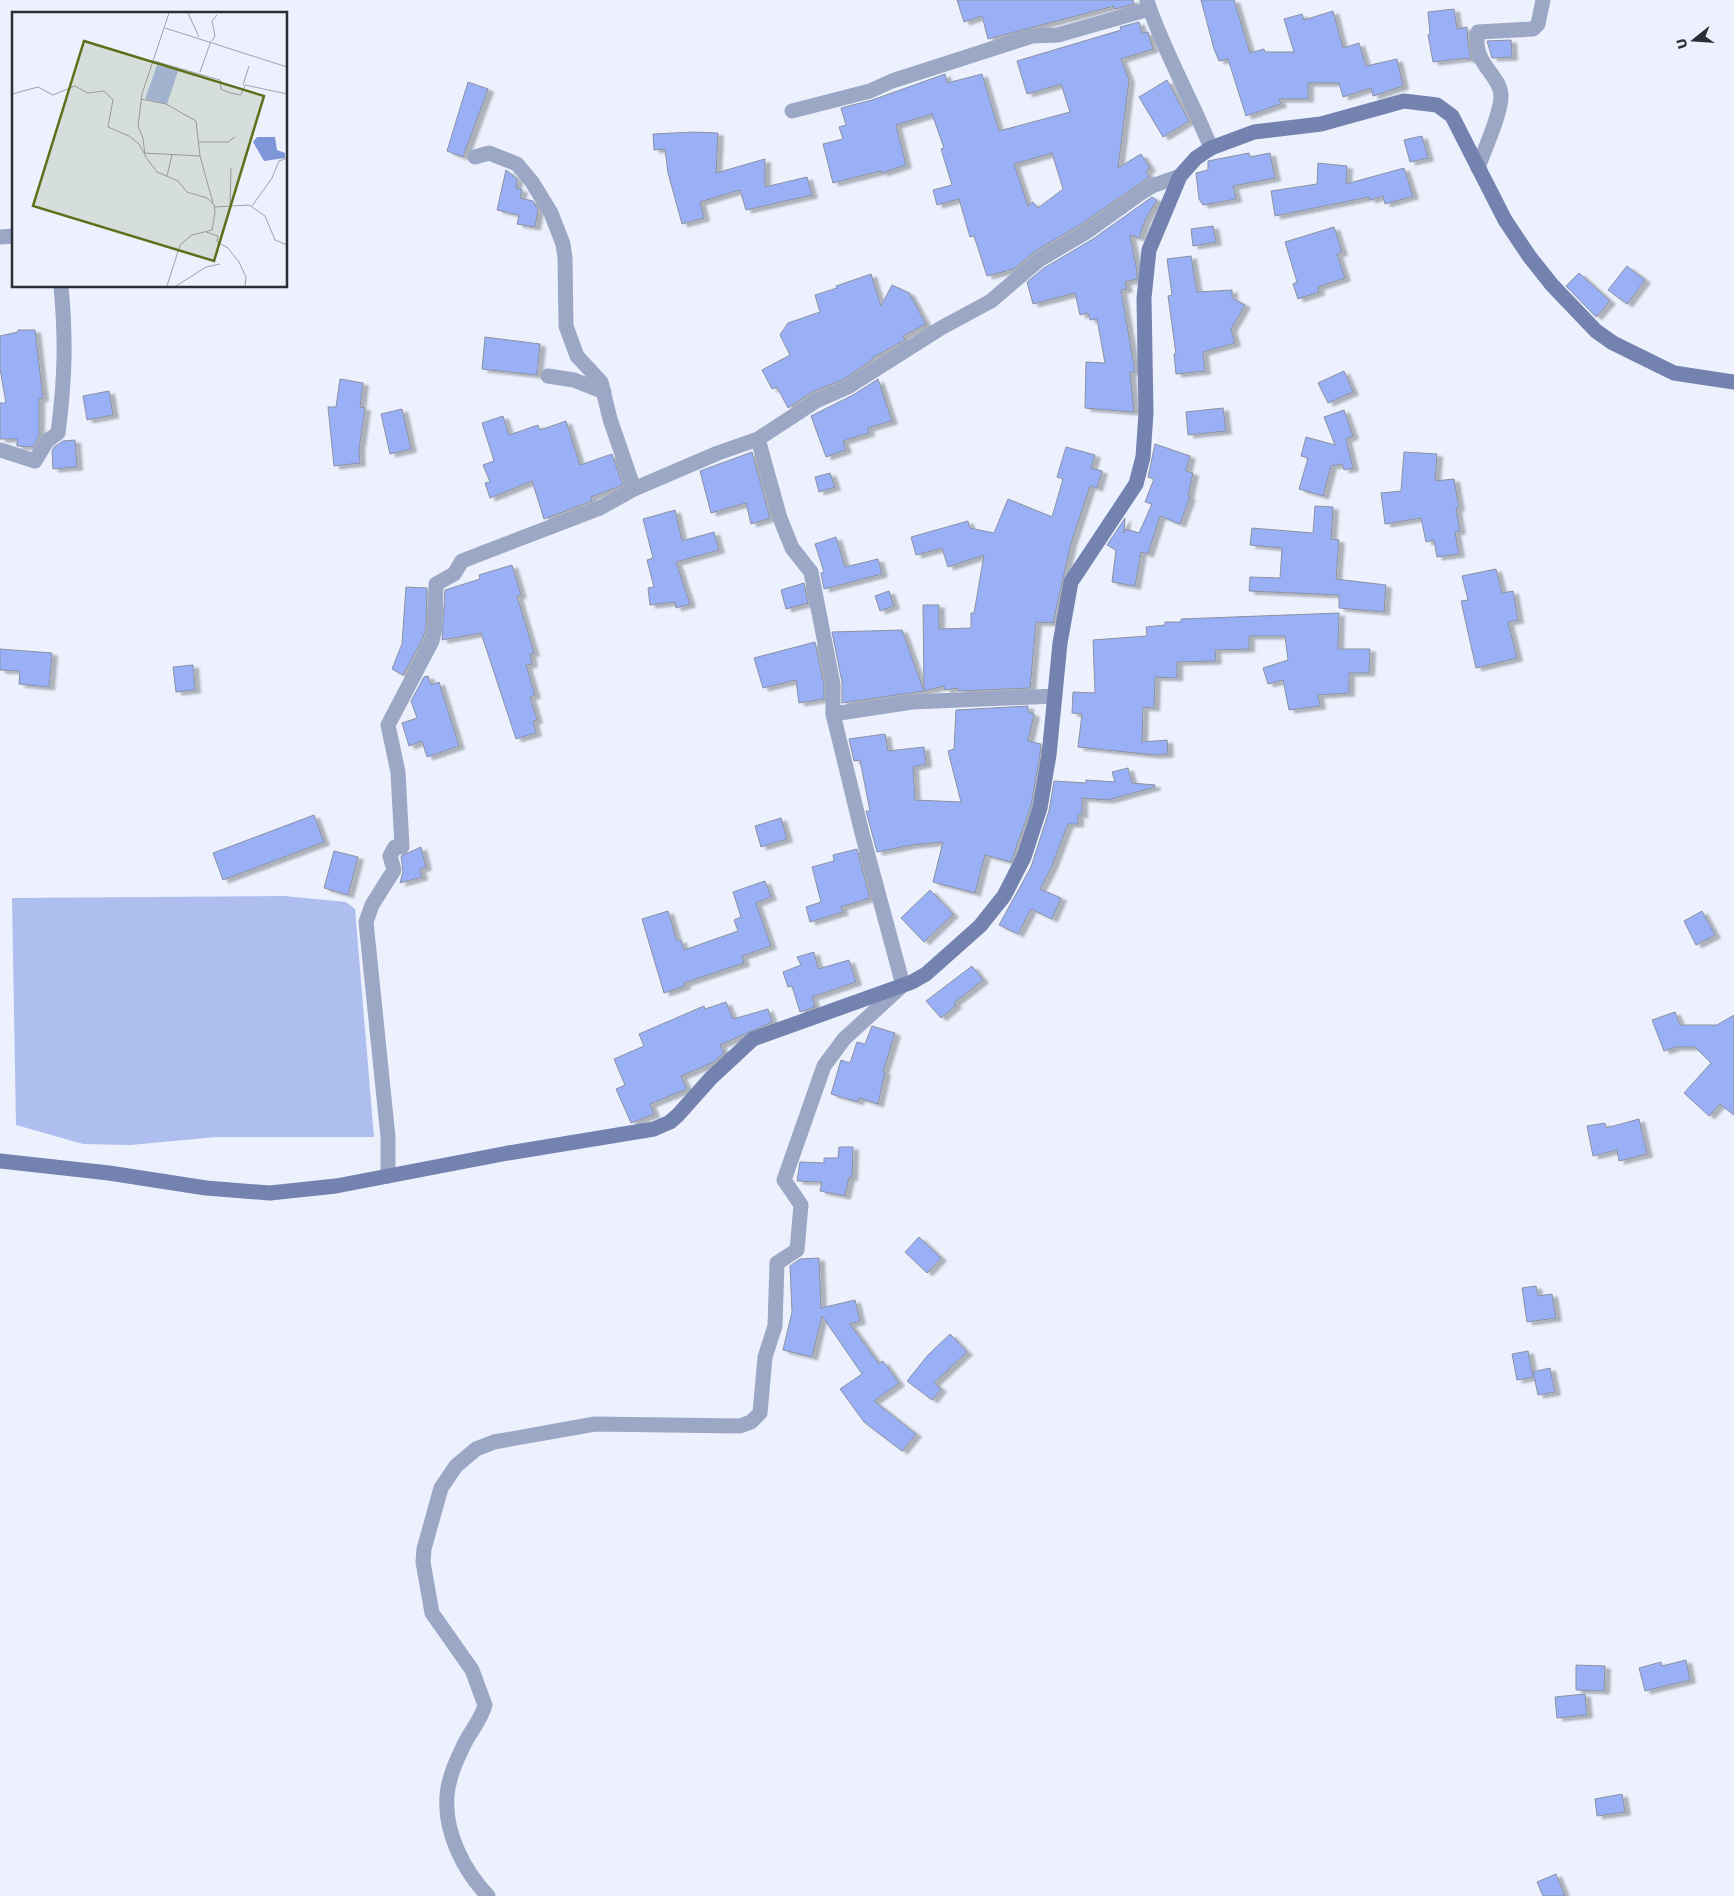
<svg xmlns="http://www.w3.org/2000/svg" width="1734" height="1896" viewBox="0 0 1734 1896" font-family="'Work Sans',sans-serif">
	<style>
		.green { fill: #adbeef }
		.building { fill: #99b0f6; stroke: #8b91a3; fill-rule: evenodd; filter: url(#shadow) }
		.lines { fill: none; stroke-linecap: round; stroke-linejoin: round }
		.street { stroke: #9ca7c6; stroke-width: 15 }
		.secondary { stroke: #7382af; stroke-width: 15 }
		.inset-road { fill: none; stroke: #9fa3ad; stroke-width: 1 }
		.view { fill: #5e6f1b; fill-opacity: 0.15; stroke: #5e6f1b; stroke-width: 2.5 }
		.inset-edge { fill: none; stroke: #2b2e35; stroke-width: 2.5 }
	</style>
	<defs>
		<filter id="shadow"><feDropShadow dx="5.5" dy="3" stdDeviation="1" flood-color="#0004"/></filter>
	</defs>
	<rect width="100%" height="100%" fill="#ecf1fd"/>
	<!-- green -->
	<polygon class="green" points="284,896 346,902 355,909 374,1137 217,1137 130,1145 83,1144 16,1125 12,898"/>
	<!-- building -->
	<g class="building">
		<polygon points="957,0 1133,0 1134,4 1115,9 1114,6 988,39 982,16 964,22"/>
		<polygon points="1201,0 1234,0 1250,53 1264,49 1265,52 1294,52 1284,19 1302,14 1304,20 1333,11 1343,48 1359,43 1366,66 1397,59 1403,86 1373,96 1371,88 1343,97 1339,83 1308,83 1308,99 1279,99 1281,104 1246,116 1228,59 1219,61 1214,49"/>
		<polygon points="1454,9 1457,29 1467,27 1468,44 1471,59 1467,60 1468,58 1433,62 1428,35 1430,34 1428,12"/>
		<path d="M1139,22l3,11 6,-1 5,17 -32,10 8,21 -11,88 23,-14 9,14 -4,3 3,6 -66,46 -49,29 -20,17 -27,7 -13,-40 -4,1 -11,-38 -22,6 -4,-15 19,-5 -11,-36 3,-1 -12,-34 -36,11 10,40 -24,8 -1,-2 -48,12 -10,-39 20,-5 -4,-12 7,-2 -5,-17 31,-8 73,-26 2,9 35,-9 17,57 71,-19 -9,-28 -34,10 -10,-33 104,-31 -1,-3zM1052,153l11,36 -25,19 -5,-6 -5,4 -14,-42z"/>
		<polygon points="1511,40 1512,57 1492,58 1487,41"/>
		<polygon points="1167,80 1189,121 1163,137 1139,97"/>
		<polygon points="468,82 488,89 463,157 447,151"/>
		<polygon points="693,132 718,133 716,173 765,159 765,187 807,177 812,195 746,210 740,190 700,202 704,218 682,224 668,173 665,149 654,150 653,134"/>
		<polygon points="1422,136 1428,158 1410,162 1404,140"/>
		<polygon points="1249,153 1250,157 1270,153 1275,178 1233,186 1236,199 1203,205 1199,199 1196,173 1208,170 1208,161"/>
		<polygon points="1318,163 1347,166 1346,184 1404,168 1413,196 1385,204 1383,196 1370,200 1369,197 1275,216 1271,191 1317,184"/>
		<polygon points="506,170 517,179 516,188 522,190 520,198 533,201 538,210 535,227 517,224 519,215 497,210"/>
		<polygon points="1152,197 1157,200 1145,220 1139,238 1130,235 1137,271 1137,279 1125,282 1127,289 1121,290 1135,372 1130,372 1134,412 1085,408 1086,362 1105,363 1097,319 1090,320 1088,313 1080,315 1075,293 1033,304 1027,282 1044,268 1093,239"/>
		<polygon points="1213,226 1216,242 1193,246 1191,229"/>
		<polygon points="1334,227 1342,252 1337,254 1345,278 1318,287 1319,292 1298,299 1293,284 1297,282 1285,242"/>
		<polygon points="1191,256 1197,292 1232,290 1232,298 1245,305 1231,329 1235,343 1203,352 1205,371 1176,374 1174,354 1176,354 1168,296 1172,295 1167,259"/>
		<polygon points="1627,266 1645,280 1627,304 1608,290"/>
		<polygon points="1579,273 1610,301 1596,317 1566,286"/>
		<polygon points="871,274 881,306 892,285 909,293 926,324 903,336 905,340 872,358 872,360 844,379 812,392 788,408 777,387 772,389 762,370 790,355 780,335 788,323 820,312 815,295 837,288 836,286"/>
		<polygon points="18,330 35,330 43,398 39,399 39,436 33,447 17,446 17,439 0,439 0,403 6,403 0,369 0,336 18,332"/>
		<polygon points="485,337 540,344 537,375 482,369"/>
		<polygon points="1344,371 1353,392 1328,403 1318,383"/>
		<polygon points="340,379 363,383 360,407 365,408 359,449 360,463 334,466 328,407 336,407"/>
		<polygon points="878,379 892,421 868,428 869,433 843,441 846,450 826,457 811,416 853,395"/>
		<polygon points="109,391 113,415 87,420 83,396"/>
		<polygon points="1223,408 1226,431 1188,435 1186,412"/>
		<polygon points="402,409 411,449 390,454 381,414"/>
		<polygon points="1344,410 1353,436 1346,439 1353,468 1344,470 1342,464 1331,466 1323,496 1299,489 1308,458 1301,456 1306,437 1335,445 1324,417"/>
		<polygon points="503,416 509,435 538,425 540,430 566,421 580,465 612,454 623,485 591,497 592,501 544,519 532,481 490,498 485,483 490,482 483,465 494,461 482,423"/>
		<polygon points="75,440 77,467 53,469 52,451 54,447 63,441"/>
		<polygon points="1155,444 1190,456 1186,471 1193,473 1188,496 1190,497 1180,524 1160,516 1148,554 1141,552 1135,586 1112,582 1116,550 1107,545 1125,518 1124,533 1126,529 1139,533 1152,504 1145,502 1154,479 1148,477"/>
		<polygon points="1066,447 1095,455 1091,468 1102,471 1097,488 1090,486 1071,543 1053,623 1036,622 1030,688 958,691 958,688 945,690 944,686 924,691 923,605 939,605 939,629 971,628 971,613 974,613 984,555 948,567 942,548 916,555 911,537 968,521 970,528 994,533 1008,499 1052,517 1063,479 1057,477"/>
		<polygon points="752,452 770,518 751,524 746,503 711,513 700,471"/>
		<polygon points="1404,452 1437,454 1435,481 1454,479 1459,508 1456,508 1460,531 1455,532 1459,554 1437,557 1434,540 1426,542 1421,518 1385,524 1381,493 1401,491"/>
		<polygon points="830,473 835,487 819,492 815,477"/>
		<polygon points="1315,506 1333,507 1331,539 1339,540 1336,579 1386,585 1384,612 1339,608 1339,595 1249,591 1250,577 1280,578 1282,548 1250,545 1252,528 1313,533"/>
		<polygon points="675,510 682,541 714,532 719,550 676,562 690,604 676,608 675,602 650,605 648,588 654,587 647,560 653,558 643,519"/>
		<polygon points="836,537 845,567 878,559 882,574 824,589 821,573 824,572 815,544"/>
		<polygon points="512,565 521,595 517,596 534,653 530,654 532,664 526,665 535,695 530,697 537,720 533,721 536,733 516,739 481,633 442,640 445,590 480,579 479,575"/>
		<polygon points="1496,569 1502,593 1513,591 1518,620 1508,622 1517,658 1476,668 1461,601 1468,600 1462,576"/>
		<polygon points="804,583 808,603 786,609 781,590"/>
		<polygon points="406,587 427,588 426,627 423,638 403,675 392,669 402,644"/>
		<polygon points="889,591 894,606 880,611 875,596"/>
		<polygon points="1339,613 1338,649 1370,649 1369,673 1349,673 1349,693 1318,695 1320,706 1289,710 1283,680 1268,684 1263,668 1288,660 1285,636 1249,636 1249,649 1215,650 1216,661 1177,662 1177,678 1155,677 1154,708 1143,707 1142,742 1167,740 1168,754 1155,755 1078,747 1082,714 1072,713 1073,692 1095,693 1093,640 1147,636 1146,627 1165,625 1165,622 1181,622 1181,619"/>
		<polygon points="902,630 924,691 842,703 842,682 832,632"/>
		<polygon points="815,642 824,685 824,699 799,703 796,680 763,688 754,658"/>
		<polygon points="0,649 52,653 49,687 19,684 20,671 0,670"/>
		<polygon points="193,665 195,690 176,692 173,667"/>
		<polygon points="428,676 431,685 439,682 459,746 427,757 422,741 409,746 402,723 417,718 411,701 424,677"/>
		<polygon points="1028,706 1028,712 1034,714 1028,741 1041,744 1040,754 1031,806 1011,862 985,855 975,893 933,882 943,842 912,845 877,852 866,811 870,811 860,760 854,761 849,739 885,734 888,751 924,747 926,764 913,767 915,800 961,802 948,751 954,749 956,710"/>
		<polygon points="1128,768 1132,783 1155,785 1155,787 1108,800 1082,798 1082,815 1078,814 1078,824 1068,824 1051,868 1040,889 1061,898 1052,919 1031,909 1018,934 999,925 1031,867 1049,811 1054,781 1086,783 1086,780 1115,782 1112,772"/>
		<polygon points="314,815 324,842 223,880 213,853"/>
		<polygon points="781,818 787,839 761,847 755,826"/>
		<polygon points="421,847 426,867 420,869 422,877 400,883 403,871 401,856"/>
		<polygon points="857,849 870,898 841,907 843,912 810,922 806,907 821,902 812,867 834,861 833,855"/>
		<polygon points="334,851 358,857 348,895 324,888"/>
		<polygon points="765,881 771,897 756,903 771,946 742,956 744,963 684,983 685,986 664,993 642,919 668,911 677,941 681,940 684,950 738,931 734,920 741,917 733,892"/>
		<polygon points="930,890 953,914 924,942 901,918"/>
		<polygon points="1702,911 1715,935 1696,945 1684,921"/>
		<polygon points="814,952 818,969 849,960 856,982 812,997 815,1007 800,1012 792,986 788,987 783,972 801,965 797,957"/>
		<polygon points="972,966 983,980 954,1003 956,1005 941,1018 926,1001"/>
		<polygon points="726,1002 733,1019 768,1009 772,1022 720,1045 724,1053 714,1062 681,1076 687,1089 650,1104 654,1114 631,1123 616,1089 625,1085 614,1059 644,1046 639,1034 704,1006 705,1009"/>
		<polygon points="1675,1012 1680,1025 1717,1025 1734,1015 1734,1115 1720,1104 1709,1116 1684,1093 1711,1063 1695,1047 1676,1047 1664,1051 1652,1020"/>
		<polygon points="872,1026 895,1033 883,1072 885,1072 878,1104 859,1098 858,1102 831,1094 841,1060 850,1063 857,1042 865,1044"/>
		<polygon points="1639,1119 1647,1154 1619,1161 1617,1150 1593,1156 1587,1126 1605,1123 1606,1128"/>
		<polygon points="839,1147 853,1147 852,1178 849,1177 845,1196 820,1191 822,1182 797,1181 800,1162 824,1163 824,1158 838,1158"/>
		<polygon points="919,1237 941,1258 927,1273 905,1252"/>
		<polygon points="819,1258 821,1308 855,1300 860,1321 850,1324 879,1364 883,1361 899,1383 874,1401 916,1434 902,1451 864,1422 840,1389 862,1374 822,1316 812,1357 783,1350 792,1312 790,1266 800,1259"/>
		<polygon points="1536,1286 1538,1296 1552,1294 1556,1318 1527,1322 1522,1288"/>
		<polygon points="950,1334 967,1352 934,1383 941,1389 932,1400 907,1381 928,1355"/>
		<polygon points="1528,1351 1533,1377 1517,1380 1512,1354"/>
		<polygon points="1550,1368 1555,1392 1538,1395 1533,1372"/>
		<polygon points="1686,1660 1690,1680 1645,1691 1639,1668 1661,1662 1662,1666"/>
		<polygon points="1576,1665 1605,1666 1604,1691 1576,1690"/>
		<polygon points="1585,1694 1587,1715 1557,1718 1555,1697"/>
		<polygon points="1622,1794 1625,1812 1597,1816 1595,1799"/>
		<polygon points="1556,1874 1565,1896 1543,1896 1537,1882"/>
	</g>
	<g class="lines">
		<!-- street -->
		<g class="street">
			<path d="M1147,1c17,51 44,97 64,147"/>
			<polyline points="792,111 870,91 892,81 1032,36 1058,35 1149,9"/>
			<polyline points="475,157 489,153 517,164 532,182 551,213 563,244 565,258 566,326 577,356 601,382 610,419 634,489"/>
			<path d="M1478,168c6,-18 24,-56 23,-73 -1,-21 -30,-32 -23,-63l55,-3 5,-5 5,-24"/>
			<polyline points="0,237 14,236"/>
			<polyline points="548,376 574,380 604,392"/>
			<path d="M0,450l35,11 12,-20 11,-8c7,-54 8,-93 3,-147"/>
			<polyline points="833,714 912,702 1055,696"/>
			<polyline points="388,1176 388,1137 366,922 372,905 394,870 390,856 395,847 402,847 398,772 388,725 432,641 435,628 436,584 454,574 462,561 600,508 634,489 718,453 758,439 816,401 848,387 941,328 991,301 1039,260 1088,231 1141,193 1152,186 1180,176"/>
			<path d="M488,1896c-24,-25 -44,-64 -41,-100 1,-15 8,-33 15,-47 6,-15 19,-28 23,-44l-13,-35 -40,-57 -9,-51 1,-13 17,-61 15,-22 20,-17 18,-7 101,-18 145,2 11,-4 9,-9 5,-56 10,-31 2,-63 20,-13 4,-45 -17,-25 40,-114 20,-27 59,-54 -40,-148 -30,-123v-30l-22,-112 -19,-24 -12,-30 -22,-79"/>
		</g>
		<!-- secondary -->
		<polyline class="secondary" points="0,1161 109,1173 206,1188 270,1193 336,1186 508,1153 654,1129 670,1122 678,1115 711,1078 753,1039 912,982 926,974 980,926 1004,896 1024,857 1040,808 1049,755 1060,643 1071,582 1136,484 1143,457 1146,413 1144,298 1149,250 1180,176 1196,158 1211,148 1254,132 1321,124 1404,101 1437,105 1452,116 1505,220 1529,256 1552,285 1596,331 1613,343 1674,373 1734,382"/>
	</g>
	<!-- overview -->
	<g transform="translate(12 12)">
		<rect width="275" height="275" fill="#ecf1fd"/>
		<path d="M145,53l21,6 -11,33 -22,-5z" fill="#adbeef"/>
		<path d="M245,125h18l2,13 8,3v5l-21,3 -11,-19z" fill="#7f95d9"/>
		<path class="inset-road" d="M176,1l11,24M153,16l122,39M200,29l3,-5 -3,-15 5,-6M142,49l66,19 1,9 9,4 11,2 4,-10 42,9M188,60l11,-31M231,73l6,-19M0,82l26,-7 15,8 22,-9 13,7 16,-2 9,9 -5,27 21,9 10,8 5,9 56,3M129,87l25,5 30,17 4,35 13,47M187,130h29l7,-5M155,164l5,-21M218,193l1,-37M240,194l20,-28 7,-17 8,-3M203,195l34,-2 16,11 10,24 12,5M194,220l12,4 -1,6 11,6 11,14 7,15 -1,9M155,274l13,-41 12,-10 20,-5 3,-18 -1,-7 -7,-7 -20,-6 -9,-11 -21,-9 -12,-16 -2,-18 -5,-12 4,-32 27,-81M164,274l30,-19 14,-3"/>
		<path class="view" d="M72,29l180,55 -50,165 -181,-55z"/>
		<rect width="275" height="275" class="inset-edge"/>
	</g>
	<!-- north arrow -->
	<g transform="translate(1694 40) rotate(253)" stroke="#ecf1fd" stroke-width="4" paint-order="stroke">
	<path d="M0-4L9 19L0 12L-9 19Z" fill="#2b2e35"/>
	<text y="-8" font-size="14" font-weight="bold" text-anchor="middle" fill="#2b2e35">U</text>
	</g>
</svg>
